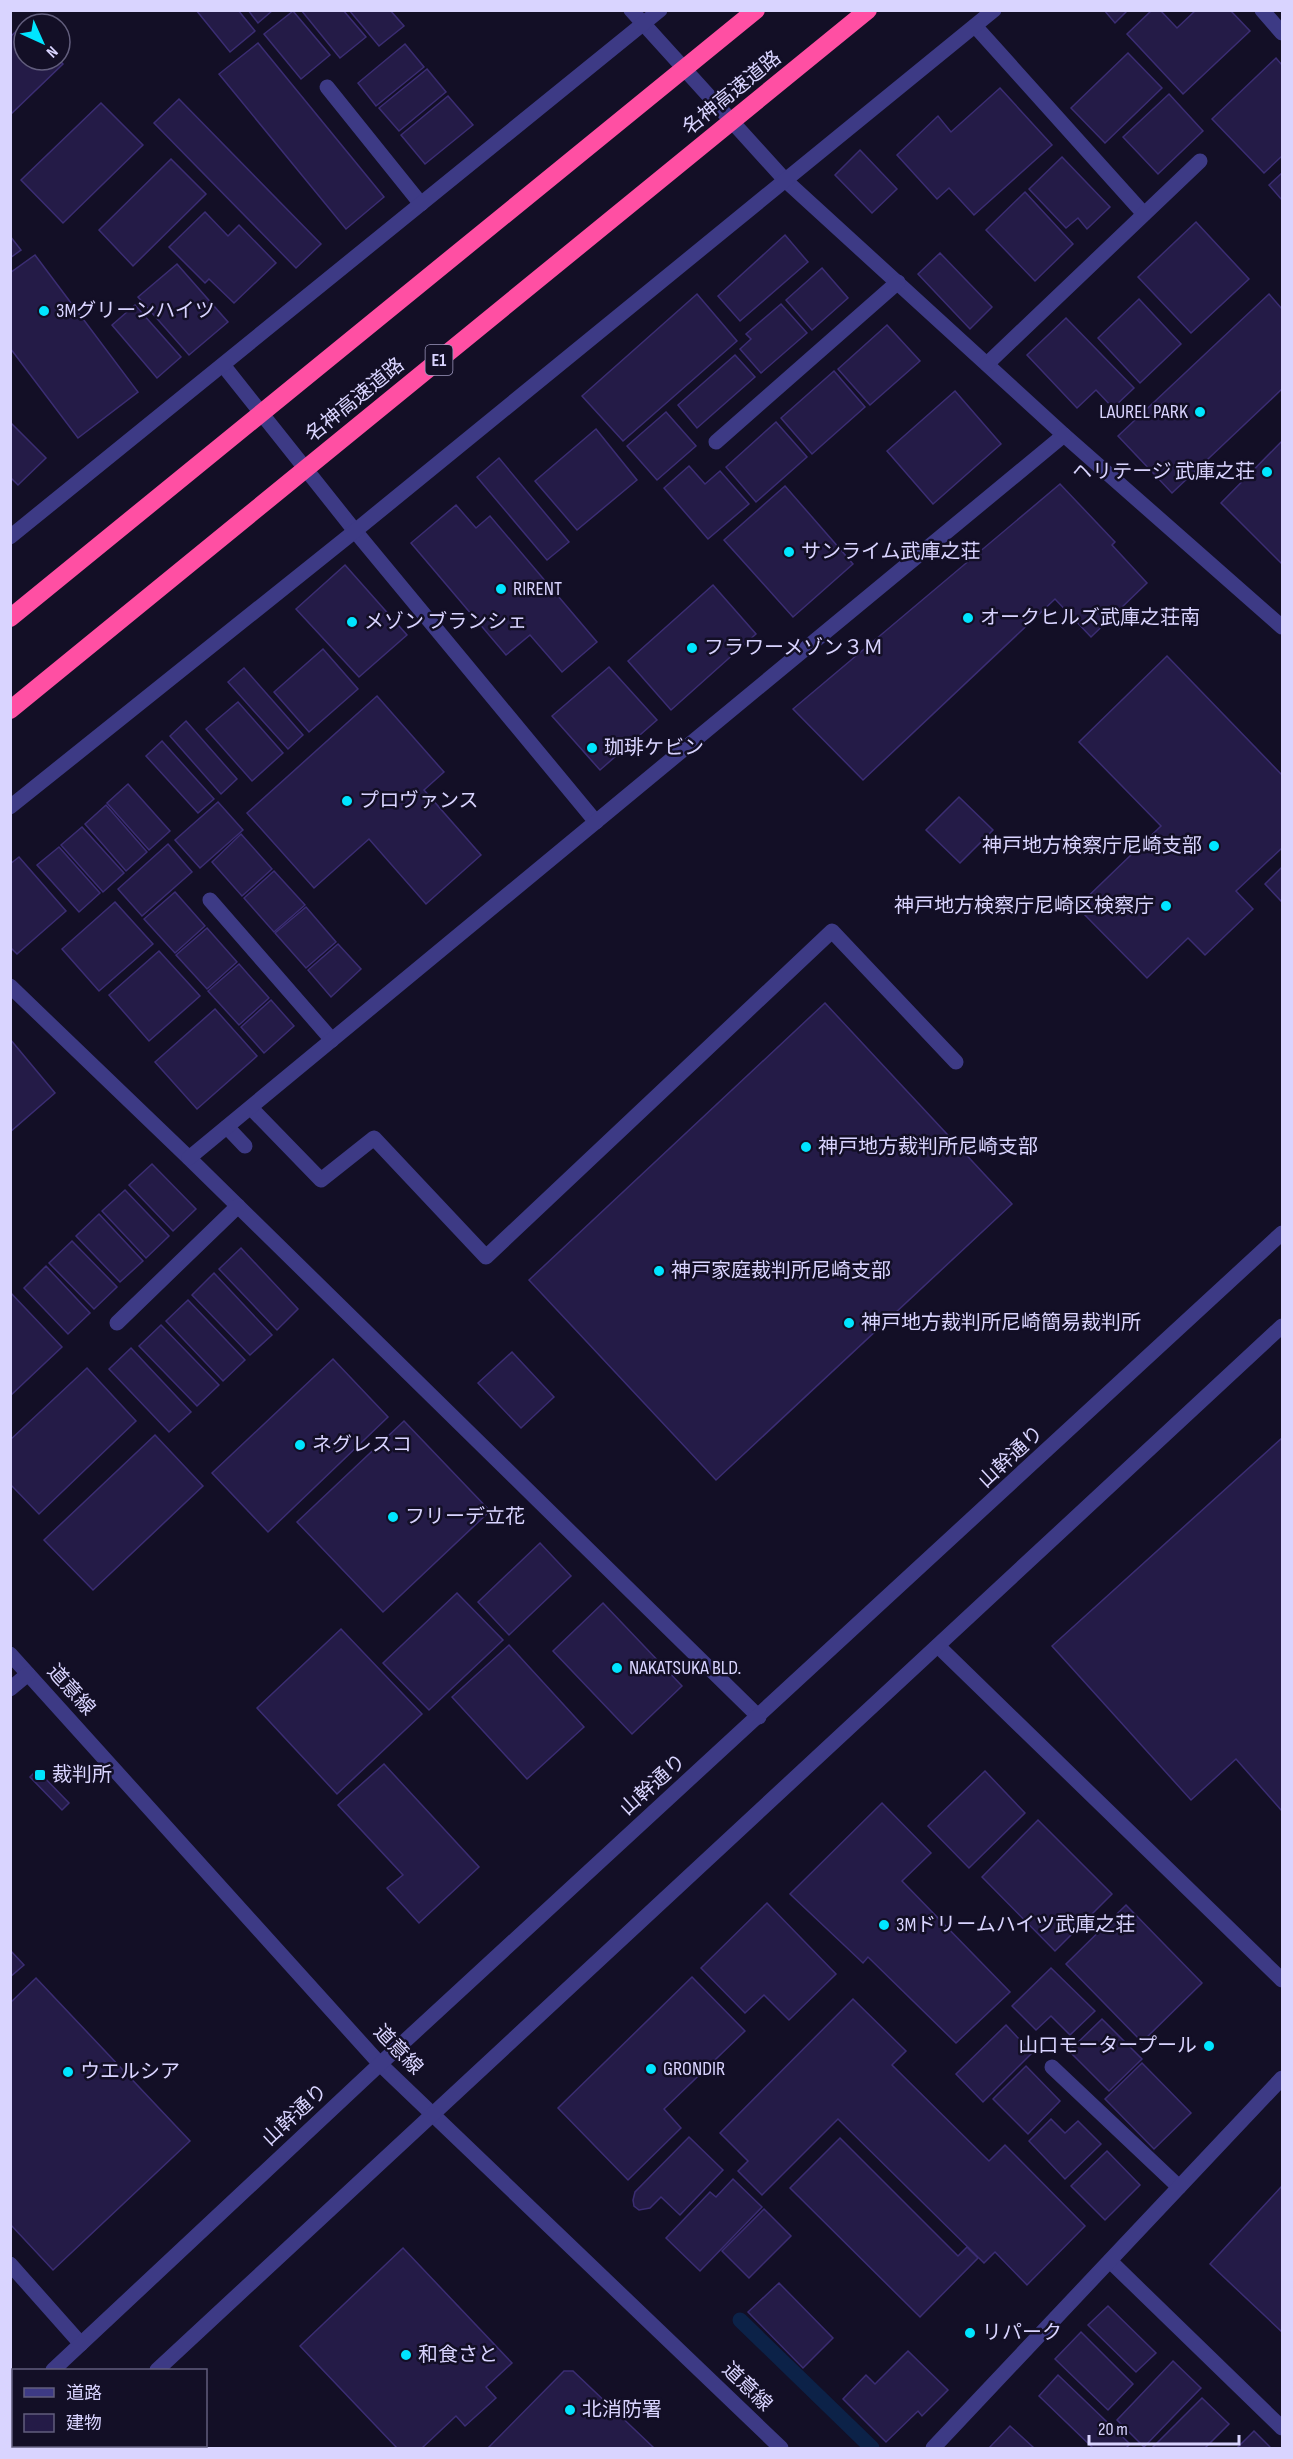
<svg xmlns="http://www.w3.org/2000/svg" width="1293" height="2459" viewBox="0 0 1293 2459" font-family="'Sofia Sans Condensed','Noto Sans JP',sans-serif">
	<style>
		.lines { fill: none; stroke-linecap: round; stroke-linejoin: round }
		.stream { stroke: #0c2248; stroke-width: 15 }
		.building { fill: #241b47; stroke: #3b2d73; stroke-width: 1.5 }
		.minor { stroke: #3d3a85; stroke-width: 15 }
		.highway-bridge { stroke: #ff4fa3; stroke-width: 18 }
		.poi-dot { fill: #00e5ff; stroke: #130f26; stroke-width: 2 }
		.labels { text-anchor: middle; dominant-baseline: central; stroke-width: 5; stroke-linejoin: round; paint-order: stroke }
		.shield { fill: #130f26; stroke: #9e99be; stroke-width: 1.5 }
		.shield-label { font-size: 18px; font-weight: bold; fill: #d9d4ff }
		.street-label { font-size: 20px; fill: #d9d4ff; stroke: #130f26 }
		.poi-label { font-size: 20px; fill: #d9d4ff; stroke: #130f26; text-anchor: start }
	</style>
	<rect width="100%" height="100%" fill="#130f26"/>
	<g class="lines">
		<!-- stream -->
		<polyline class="stream" points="740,2320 872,2448"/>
	</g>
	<!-- building -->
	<g class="building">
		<polygon points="196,10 238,10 255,31 230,52"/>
		<polygon points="248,10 273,10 258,23"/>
		<polygon points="301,10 343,10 366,37 340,58"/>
		<polygon points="349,10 390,10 404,26 379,46"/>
		<polygon points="1104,10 1128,10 1115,23"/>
		<polygon points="1152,10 1160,10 1177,28 1196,10 1230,10 1250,31 1183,94 1127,34"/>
		<polygon points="293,11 330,55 301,79 264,34"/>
		<polygon points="24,24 24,60 59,60 63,64 10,115 10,37"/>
		<polygon points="258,43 384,197 346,229 219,74"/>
		<polygon points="405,44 424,67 376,106 358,83"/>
		<polygon points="1128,53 1162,88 1105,143 1071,108"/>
		<polygon points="1276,58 1282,65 1282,156 1264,173 1212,119"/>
		<polygon points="427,69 446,92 399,131 379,108"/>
		<polygon points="1000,88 1052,145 974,215 949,188 937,199 897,155 938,116 951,132"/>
		<polygon points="1169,94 1203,131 1158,174 1123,137"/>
		<polygon points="448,96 473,125 425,164 401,135"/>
		<polygon points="179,99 321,244 296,268 154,123"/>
		<polygon points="101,103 143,145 63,223 21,180"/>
		<polygon points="860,150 897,189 872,213 835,175"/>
		<polygon points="1062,157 1110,207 1087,229 1078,218 1066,228 1029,189"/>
		<polygon points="171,159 206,194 133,266 99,230"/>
		<polygon points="1282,173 1282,200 1269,185"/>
		<polygon points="1025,192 1073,244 1035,281 986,230"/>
		<polygon points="205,212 228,236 239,225 276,263 234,303 209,279 205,283 169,247"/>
		<polygon points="1196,222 1249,279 1191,333 1138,277"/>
		<polygon points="785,235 808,262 740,321 718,296"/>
		<polygon points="10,236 21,250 10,258"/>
		<polygon points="940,253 992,307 970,329 918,274"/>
		<polygon points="35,255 138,392 78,438 10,348 10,273"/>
		<polygon points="177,264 228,322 189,355 138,297"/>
		<polygon points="822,268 848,298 812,330 786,300"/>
		<polygon points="697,294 737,341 623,441 582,396"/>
		<polygon points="1269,294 1282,309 1282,389 1172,493 1118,436"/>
		<polygon points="1139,299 1181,344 1140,383 1098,338"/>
		<polygon points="781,304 807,333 761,373 740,349 751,339 746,334"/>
		<polygon points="135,305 181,357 157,378 112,325"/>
		<polygon points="1066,318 1134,388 1113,408 1096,390 1077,408 1027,355"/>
		<polygon points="887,325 920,361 870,405 838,369"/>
		<polygon points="735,355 755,377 697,428 678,405"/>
		<polygon points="834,371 865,407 812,454 781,418"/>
		<polygon points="955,391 1001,444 933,504 887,451"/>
		<polygon points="666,412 696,446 657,480 627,446"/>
		<polygon points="10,422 46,458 18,485 10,477"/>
		<polygon points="776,422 807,457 756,502 726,467"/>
		<polygon points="596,429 637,480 577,530 535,481"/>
		<polygon points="1282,441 1282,564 1221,503"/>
		<polygon points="499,458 569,542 547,560 477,477"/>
		<polygon points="689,466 705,484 720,471 749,504 708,539 664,488"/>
		<polygon points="1060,484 1115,542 1112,545 1147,583 1091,637 1055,599 863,780 793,709"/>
		<polygon points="785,486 853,564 793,617 724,540"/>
		<polygon points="456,505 476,528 490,516 597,642 562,672 530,635 506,655 411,543"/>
		<polygon points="345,565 407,635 359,677 296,609"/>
		<polygon points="713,585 756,634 671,710 628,661"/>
		<polygon points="323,649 358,689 309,732 274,692"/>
		<polygon points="1167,656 1282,775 1282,848 1236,891 1253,909 1205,955 1188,938 1147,978 1077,907 1161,826 1079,742"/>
		<polygon points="609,667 657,720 600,770 552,716"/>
		<polygon points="244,668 303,735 288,749 228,682"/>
		<polygon points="377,696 444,772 424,790 481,855 426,904 369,839 314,888 247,813"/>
		<polygon points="238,702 283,753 252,781 206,729"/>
		<polygon points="186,721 237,779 221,794 170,736"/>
		<polygon points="162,741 214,799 198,813 146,756"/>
		<polygon points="128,784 170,831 149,850 107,803"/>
		<polygon points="959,797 993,830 960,863 926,830"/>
		<polygon points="218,802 243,830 200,868 175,840"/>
		<polygon points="106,805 147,852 126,871 85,824"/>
		<polygon points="82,827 124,873 103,892 61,845"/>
		<polygon points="241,834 272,869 242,896 212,862"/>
		<polygon points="168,844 192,872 142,916 118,889"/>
		<polygon points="59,847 100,893 79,912 37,865"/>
		<polygon points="19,857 66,911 17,954 10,947 10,864"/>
		<polygon points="1282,867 1282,902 1265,884"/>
		<polygon points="274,871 305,905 274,932 244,898"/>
		<polygon points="175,892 205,926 175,953 144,919"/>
		<polygon points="115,902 153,944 99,991 62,949"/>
		<polygon points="306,907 336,942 306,968 275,933"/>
		<polygon points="207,928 237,962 207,989 176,955"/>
		<polygon points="338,944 361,969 331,997 308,970"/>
		<polygon points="159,951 200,996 149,1041 109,995"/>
		<polygon points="239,964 269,998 239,1025 208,991"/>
		<polygon points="271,1000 294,1026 264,1053 241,1027"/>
		<polygon points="825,1003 1012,1204 716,1480 529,1280"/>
		<polygon points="215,1009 257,1056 197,1109 155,1062"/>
		<polygon points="10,1039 55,1093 10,1132"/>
		<polygon points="152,1164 196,1209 173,1231 129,1185"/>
		<polygon points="125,1190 169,1236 146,1258 102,1211"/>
		<polygon points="99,1214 143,1261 120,1282 76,1236"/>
		<polygon points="72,1241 117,1287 94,1309 49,1263"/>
		<polygon points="241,1248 298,1309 277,1330 219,1269"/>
		<polygon points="46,1266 90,1313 68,1334 24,1288"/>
		<polygon points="214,1273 272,1335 250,1355 192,1295"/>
		<polygon points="10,1292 62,1347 10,1396"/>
		<polygon points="188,1300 245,1360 223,1381 166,1321"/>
		<polygon points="161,1325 219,1385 197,1406 139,1346"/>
		<polygon points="131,1348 191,1412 169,1432 109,1369"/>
		<polygon points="512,1352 554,1397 521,1428 478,1383"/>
		<polygon points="333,1359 388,1417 268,1532 212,1473"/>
		<polygon points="87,1368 136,1421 39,1514 10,1484 10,1440"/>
		<polygon points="404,1421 490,1511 383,1612 297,1522"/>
		<polygon points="155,1435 203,1486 93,1590 44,1540"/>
		<polygon points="1282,1438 1282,1811 1236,1759 1191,1800 1052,1646"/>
		<polygon points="540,1543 571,1576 509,1635 478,1602"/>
		<polygon points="457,1593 503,1640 429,1710 383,1663"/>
		<polygon points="603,1603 682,1686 632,1734 553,1651"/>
		<polygon points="341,1629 422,1714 337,1794 257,1708"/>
		<polygon points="509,1645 584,1727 527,1779 452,1697"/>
		<polygon points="384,1764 479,1867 419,1923 387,1888 403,1875 338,1805"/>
		<polygon points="37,1770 69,1803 62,1810 30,1777"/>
		<polygon points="985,1771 1025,1813 969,1868 928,1826"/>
		<polygon points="882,1803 931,1853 902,1881 1010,1992 956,2043 868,1957 863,1963 790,1894"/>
		<polygon points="1038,1820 1112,1894 1055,1951 982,1877"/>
		<polygon points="767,1903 836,1974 789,2020 764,1995 745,2013 701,1968"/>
		<polygon points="1126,1905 1202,1983 1142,2042 1066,1964"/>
		<polygon points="10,1950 24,1965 10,1977"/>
		<polygon points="1051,1968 1095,2011 1070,2035 1051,2016 1036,2030 1012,2006"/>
		<polygon points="692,1977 745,2031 664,2109 681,2128 628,2180 558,2108"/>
		<polygon points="36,1978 190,2141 53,2270 10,2224 10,2003"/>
		<polygon points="853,1999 906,2051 892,2065 989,2161 1005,2145 1085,2226 1027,2285 995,2252 984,2263 838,2119 762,2195 738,2171 748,2161 720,2133"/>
		<polygon points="1102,2019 1142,2059 1109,2091 1069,2051"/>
		<polygon points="1006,2025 1032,2053 983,2102 956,2074"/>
		<polygon points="1142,2063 1191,2113 1154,2149 1105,2099"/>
		<polygon points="1026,2066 1060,2101 1028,2134 993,2099"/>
		<polygon points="1051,2119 1065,2133 1078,2121 1101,2144 1065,2179 1029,2141"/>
		<polygon points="689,2137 723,2170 680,2215 661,2197 650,2208 639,2210 634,2206 633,2200 635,2192"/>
		<polygon points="840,2138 958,2256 967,2247 978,2258 920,2317 790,2188"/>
		<polygon points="1107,2151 1140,2185 1105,2220 1071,2186"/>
		<polygon points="733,2179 762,2207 700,2271 666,2238 710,2192 716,2197"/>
		<polygon points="1282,2186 1282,2332 1210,2264"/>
		<polygon points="764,2209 791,2236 749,2278 722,2251"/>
		<polygon points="403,2248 512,2363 486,2387 496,2398 465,2426 456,2416 422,2448 397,2448 300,2346"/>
		<polygon points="779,2283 833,2338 803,2368 748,2312"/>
		<polygon points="1108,2306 1156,2353 1136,2372 1088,2325"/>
		<polygon points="1081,2332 1133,2384 1108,2410 1055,2359"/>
		<polygon points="908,2351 948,2390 922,2416 918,2411 886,2442 843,2399 866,2375 875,2384"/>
		<polygon points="1173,2361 1201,2388 1144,2447 1117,2420"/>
		<polygon points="564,2371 573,2371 654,2448 488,2448"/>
		<polygon points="1058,2375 1130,2444 1126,2448 1093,2448 1039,2396"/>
		<polygon points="1202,2398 1229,2424 1205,2448 1152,2448"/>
		<polygon points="1010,2426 1034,2448 989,2448"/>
		<polygon points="1254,2431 1271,2448 1237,2448"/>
	</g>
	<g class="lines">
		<!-- minor -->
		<g class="minor">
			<polyline points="631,10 785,180 1064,435 1282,627"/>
			<polyline points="1262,10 1282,33"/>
			<polyline points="975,26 1144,214"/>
			<polyline points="327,87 421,204"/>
			<polyline points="987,364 1200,161"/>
			<polyline points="223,365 355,531 596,822"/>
			<polyline points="716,442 898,282"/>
			<polyline points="10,537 660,10"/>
			<polyline points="10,807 355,531 994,10"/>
			<polyline points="210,900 332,1040"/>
			<polyline points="10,986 189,1158 759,1717"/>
			<polyline points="251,1108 321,1180 374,1138 486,1257 832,931 956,1062"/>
			<polyline points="227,1127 245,1146"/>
			<polyline points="189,1158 1064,435"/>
			<polyline points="117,1323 238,1206"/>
			<polyline points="938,1646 1282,1980"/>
			<polyline points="10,1654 380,2064 781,2448"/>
			<polyline points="10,1689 28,1674"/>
			<polyline points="1052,2067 1179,2187"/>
			<polyline points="1110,2261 1282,2428"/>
			<polyline points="10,2264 81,2344"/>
			<polyline points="53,2370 380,2064 1282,1233"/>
			<polyline points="157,2370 1282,1326"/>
			<polyline points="10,2410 14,2407"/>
			<polyline points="180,2446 184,2448"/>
			<polyline points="72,2448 76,2446"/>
			<polyline points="933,2448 1282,2078"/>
		</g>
		<!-- highway-bridge -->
		<g class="highway-bridge">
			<polyline points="10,618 756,10"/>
			<polyline points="10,710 868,10"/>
		</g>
	</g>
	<!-- markers -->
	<g class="poi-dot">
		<circle cx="44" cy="311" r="6"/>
		<circle cx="1200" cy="412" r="6"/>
		<circle cx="1267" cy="472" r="6"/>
		<circle cx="789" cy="552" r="6"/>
		<circle cx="501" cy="589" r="6"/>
		<circle cx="968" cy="618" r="6"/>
		<circle cx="352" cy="622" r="6"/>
		<circle cx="692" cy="648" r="6"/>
		<circle cx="592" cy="748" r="6"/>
		<circle cx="347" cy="801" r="6"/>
		<circle cx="1214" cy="846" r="6"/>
		<circle cx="1166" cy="906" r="6"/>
		<circle cx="806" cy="1147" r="6"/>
		<circle cx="659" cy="1271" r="6"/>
		<circle cx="849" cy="1323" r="6"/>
		<circle cx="300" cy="1445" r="6"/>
		<circle cx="393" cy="1517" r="6"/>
		<circle cx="617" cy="1668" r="6"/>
		<rect x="34" y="1769" width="12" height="12" rx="3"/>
		<circle cx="884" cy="1925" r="6"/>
		<circle cx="1209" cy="2046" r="6"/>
		<circle cx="651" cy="2069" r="6"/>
		<circle cx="68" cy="2072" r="6"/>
		<circle cx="970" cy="2333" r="6"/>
		<circle cx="406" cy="2355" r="6"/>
		<circle cx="570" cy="2410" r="6"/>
	</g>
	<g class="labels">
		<!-- shield labels -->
		<rect class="shield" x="425.5" y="345" width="27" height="30" rx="4.5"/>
		<g class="shield-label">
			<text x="439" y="360">E1</text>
		</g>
		<!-- street labels -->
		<g class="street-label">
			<text transform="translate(732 93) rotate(-39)">名神高速道路</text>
			<text transform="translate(355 400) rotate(-39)">名神高速道路</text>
			<text transform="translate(1011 1457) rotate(-43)">山幹通り</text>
			<text transform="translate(71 1690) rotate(48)">道意線</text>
			<text transform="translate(653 1785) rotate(-42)">山幹通り</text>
			<text transform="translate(398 2050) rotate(46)">道意線</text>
			<text transform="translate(295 2115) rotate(-43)">山幹通り</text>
			<text transform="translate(747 2387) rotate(44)">道意線</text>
		</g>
		<!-- poi labels -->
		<g class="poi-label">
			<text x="56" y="311">3Mグリーンハイツ</text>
			<text x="1188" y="412" text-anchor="end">LAUREL PARK</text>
			<text x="1255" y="472" text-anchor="end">ヘリテージ 武庫之荘</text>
			<text x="801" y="552">サンライム武庫之荘</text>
			<text x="513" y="589">RIRENT</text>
			<text x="980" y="618">オークヒルズ武庫之荘南</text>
			<text x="364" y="622">メゾン ブランシェ</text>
			<text x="704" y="648">フラワーメゾン３Ｍ</text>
			<text x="604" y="748">珈琲ケビン</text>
			<text x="359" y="801">プロヴァンス</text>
			<text x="1202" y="846" text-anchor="end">神戸地方検察庁尼崎支部</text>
			<text x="1154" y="906" text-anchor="end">神戸地方検察庁尼崎区検察庁</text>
			<text x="818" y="1147">神戸地方裁判所尼崎支部</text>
			<text x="671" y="1271">神戸家庭裁判所尼崎支部</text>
			<text x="861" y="1323">神戸地方裁判所尼崎簡易裁判所</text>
			<text x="312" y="1445">ネグレスコ</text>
			<text x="405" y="1517">フリーデ立花</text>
			<text x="629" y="1668">NAKATSUKA BLD.</text>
			<text x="52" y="1775">裁判所</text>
			<text x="896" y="1925">3Mドリームハイツ武庫之荘</text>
			<text x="1197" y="2046" text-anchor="end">山口モータープール</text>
			<text x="663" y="2069">GRONDIR</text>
			<text x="80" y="2072">ウエルシア</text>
			<text x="982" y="2333">リパーク</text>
			<text x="418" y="2355">和食さと</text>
			<text x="582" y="2410">北消防署</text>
		</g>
	</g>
	<!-- border -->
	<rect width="1293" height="2459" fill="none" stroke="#d9d4ff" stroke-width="24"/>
	<!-- legend -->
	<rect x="12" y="2369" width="195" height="78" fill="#130f26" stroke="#625e7d" stroke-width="1.5"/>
	<rect x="24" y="2388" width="30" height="9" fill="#3d3a85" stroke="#625e7d" stroke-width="1.5"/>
	<text x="66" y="2399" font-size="18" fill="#d9d4ff">道路</text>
	<rect x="24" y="2414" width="30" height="18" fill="#241b47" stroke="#625e7d" stroke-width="1.5"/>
	<text x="66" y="2429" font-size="18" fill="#d9d4ff">建物</text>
	<!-- north arrow -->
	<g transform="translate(42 42) rotate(135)"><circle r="28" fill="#130f26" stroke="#625e7d" stroke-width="1.5"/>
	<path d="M0-4.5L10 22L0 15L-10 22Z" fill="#00e5ff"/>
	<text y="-9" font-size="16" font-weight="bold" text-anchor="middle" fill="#d9d4ff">N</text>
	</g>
	<!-- scale -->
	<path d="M1089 2435v9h150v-9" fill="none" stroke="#d9d4ff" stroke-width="3"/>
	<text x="1098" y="2435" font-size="18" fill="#d9d4ff" stroke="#130f26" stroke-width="4.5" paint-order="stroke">20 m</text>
</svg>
